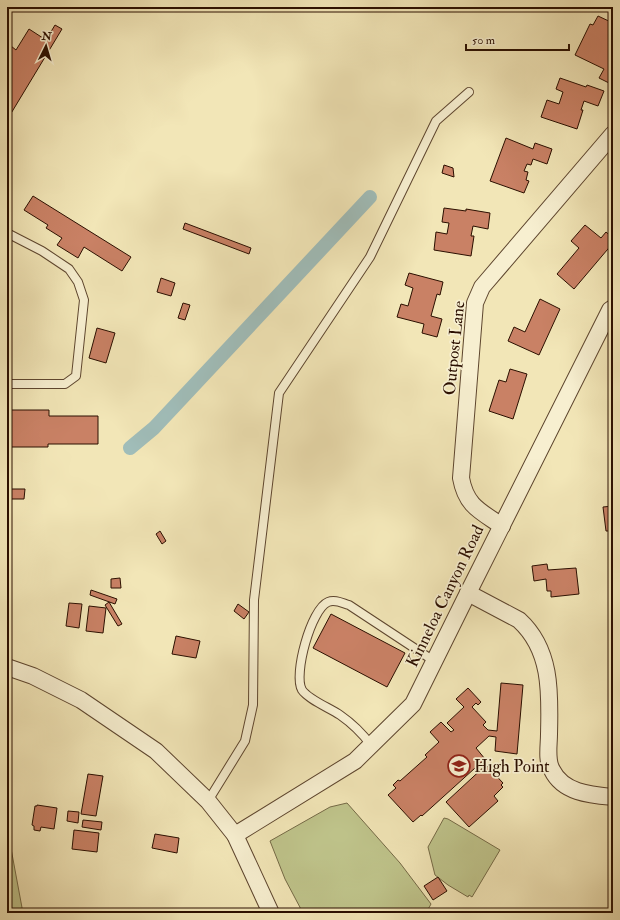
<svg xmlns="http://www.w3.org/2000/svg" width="620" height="920" viewBox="0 0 620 920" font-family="'IM FELL Double Pica',serif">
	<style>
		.park { fill: #bfc48b; stroke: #756a46 }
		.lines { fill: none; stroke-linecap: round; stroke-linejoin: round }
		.canal { stroke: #a0bdb9; stroke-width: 14 }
		.building { fill: #c98165; stroke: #2b0f00 }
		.service-casing { stroke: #5d452e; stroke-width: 10 }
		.minor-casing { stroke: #5d452e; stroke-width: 18 }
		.service { stroke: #f7efd0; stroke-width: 8 }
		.minor { stroke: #f7efd0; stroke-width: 16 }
		.labels { text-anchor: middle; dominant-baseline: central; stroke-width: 3.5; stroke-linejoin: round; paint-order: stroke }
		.street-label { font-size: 17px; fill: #2b0f00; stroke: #f7efd0 }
		.poi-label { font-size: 17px; fill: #2b0f00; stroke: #f7efd0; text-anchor: start }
	</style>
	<rect width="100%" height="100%" fill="#f2e6b7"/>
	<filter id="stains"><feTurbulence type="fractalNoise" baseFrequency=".005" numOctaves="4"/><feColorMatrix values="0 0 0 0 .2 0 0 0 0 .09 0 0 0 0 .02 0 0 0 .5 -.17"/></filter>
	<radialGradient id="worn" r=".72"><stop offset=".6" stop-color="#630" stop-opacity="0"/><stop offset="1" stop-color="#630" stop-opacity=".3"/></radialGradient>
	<!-- park -->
	<g class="park">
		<polygon points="347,803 400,863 431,904 426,913 303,913 285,879 270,841 330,807"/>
		<polygon points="444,818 448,819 500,850 472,897 469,895 468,897 448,885 435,875 428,847"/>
		<polygon points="7,827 23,913 7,913"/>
	</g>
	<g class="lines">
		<!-- canal -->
		<polyline class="canal" points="130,448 154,428 370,197"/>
	</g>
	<!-- building -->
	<g class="building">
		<polygon points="598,16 613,23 613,60 611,63 613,64 613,85 599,78 604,69 575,55 590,24 593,25"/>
		<polygon points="55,25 62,29 7,120 7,53 11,46 16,50 29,29 46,40"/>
		<polygon points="560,78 586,87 587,85 604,91 598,106 584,101 581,110 583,110 577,129 541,117 547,100 559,104 563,92 556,89"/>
		<polygon points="506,138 533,149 535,143 552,149 547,164 533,159 531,165 527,164 524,171 528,172 526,180 529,181 524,193 490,181"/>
		<polygon points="444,165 453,168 454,177 442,173"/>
		<polygon points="33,196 131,257 122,271 84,247 78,258 57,245 62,238 46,228 48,225 24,210"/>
		<polygon points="444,208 466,211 466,209 490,213 488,229 473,226 471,236 474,236 471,256 434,250 436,232 447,234 449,223 442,222"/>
		<polygon points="185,223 251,248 249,254 183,229"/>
		<polygon points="585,225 601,238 606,232 613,238 613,243 574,289 557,274 579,248 571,241"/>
		<polygon points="409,273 443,282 440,295 437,294 431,316 442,319 437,337 422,333 424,324 397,317 401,304 408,306 413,288 405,285"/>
		<polygon points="161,278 175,283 171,296 157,292"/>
		<polygon points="540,299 560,309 539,355 508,341 514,327 525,332"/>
		<polygon points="183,303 190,305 185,320 178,318"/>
		<polygon points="97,328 115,333 106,363 89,358"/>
		<polygon points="510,369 527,374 513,419 489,411 499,380 506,382"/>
		<polygon points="7,410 49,410 49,416 98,416 98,444 48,444 48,447 7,447"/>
		<polygon points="7,489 25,489 24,499 7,499"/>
		<polygon points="613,506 613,531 606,531 603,507"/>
		<polygon points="160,531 166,541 162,544 156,534"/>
		<polygon points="547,564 548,570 576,568 579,594 551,597 551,591 547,591 546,579 534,581 532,566"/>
		<polygon points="120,578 121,588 111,588 111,579"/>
		<polygon points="91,590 117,599 115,604 90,595"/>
		<polygon points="109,602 122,624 118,626 105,605"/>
		<polygon points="69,603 82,604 79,628 66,626"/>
		<polygon points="238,604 249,612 244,619 234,611"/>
		<polygon points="89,606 106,608 103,633 86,631"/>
		<polygon points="331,614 405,653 387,687 313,648"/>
		<polygon points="176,636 200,641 196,658 172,654"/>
		<polygon points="501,683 523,685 517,754 495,751 496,737 489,736 476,748 485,759 422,816 421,815 413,822 388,795 396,788 393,785 398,780 400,781 427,757 425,755 439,742 430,732 441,722 451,732 454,730 447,723 464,707 456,699 468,688 481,702 478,705 476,703 472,707 486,722 483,725 488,730 497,731"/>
		<polygon points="486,765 503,783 501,785 503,787 494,796 498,801 469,827 446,802"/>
		<polygon points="88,774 103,776 96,816 81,814"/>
		<polygon points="37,805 57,808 54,829 41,827 40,831 34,830 34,826 32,825 35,806 37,806"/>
		<polygon points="68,811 79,812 78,823 67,821"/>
		<polygon points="83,820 102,822 101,830 82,827"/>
		<polygon points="74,830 99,833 97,852 72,849"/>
		<polygon points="155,834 179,838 177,853 152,848"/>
		<polygon points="438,877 447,891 433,900 424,886"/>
	</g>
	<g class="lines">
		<!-- service casing -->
		<g class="service-casing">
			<g id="service">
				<polyline points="7,233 42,251 69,269 78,282 84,300 76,376 65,384 7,384"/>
				<path d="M371,745c-9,-12 -18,-21 -31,-30 -10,-7 -31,-15 -38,-25 -9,-15 9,-81 26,-88 7,-3 14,1 21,3l85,56"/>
				<polyline points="208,801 245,741 253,705 254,600 279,393 370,257 436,121 469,92"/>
			</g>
		</g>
		<!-- minor casing -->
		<g class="minor-casing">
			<g id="minor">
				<path d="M502,526c-22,-15 -36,-20 -41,-48l14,-175 7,-16 131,-153"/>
				<path d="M468,593l51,27c33,30 31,74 30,114 0,12 -3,26 3,36 11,23 39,25 61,27"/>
				<polyline points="7,667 33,676 81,700 156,751 208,801 235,835 271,913"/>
				<polyline points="235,835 355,761 413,704 468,593 610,310 613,308"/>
			</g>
		</g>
		<!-- service -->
		<use href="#service" class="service"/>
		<!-- minor -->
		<use href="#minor" class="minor"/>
	</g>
	<!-- icons -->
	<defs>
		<g id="school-ring" transform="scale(1.15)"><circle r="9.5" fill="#f7efd0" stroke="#8f2418" stroke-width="1.5"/><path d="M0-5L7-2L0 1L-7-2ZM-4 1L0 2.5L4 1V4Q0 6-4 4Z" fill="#8f2418"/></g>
	</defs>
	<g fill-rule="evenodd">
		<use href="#school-ring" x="459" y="766"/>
	</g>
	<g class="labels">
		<!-- street labels -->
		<g class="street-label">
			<text transform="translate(454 348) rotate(-84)">Outpost Lane</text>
			<text transform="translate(445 596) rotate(-64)">Kinneloa Canyon Road</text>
		</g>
		<!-- poi labels -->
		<g class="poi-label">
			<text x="474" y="766">High Point</text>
		</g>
	</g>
	<!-- margin -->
	<rect width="620" height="920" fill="none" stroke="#f2e6b7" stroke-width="24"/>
	<rect x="8" y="8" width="604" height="904" fill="none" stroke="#2b0f00" stroke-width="2"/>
	<rect x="12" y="12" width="596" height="896" fill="none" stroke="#2b0f00"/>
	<!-- north arrow -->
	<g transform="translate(46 46) rotate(5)" stroke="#f7efd0" stroke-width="3" paint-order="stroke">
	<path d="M0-3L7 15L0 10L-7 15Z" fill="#2b0f00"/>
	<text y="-6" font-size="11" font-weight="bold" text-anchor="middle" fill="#2b0f00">N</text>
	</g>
	<!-- scale -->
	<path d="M466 44v6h103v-6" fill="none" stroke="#2b0f00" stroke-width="2"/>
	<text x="472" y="44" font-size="12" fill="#2b0f00" stroke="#f7efd0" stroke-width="3" paint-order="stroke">50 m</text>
	<rect width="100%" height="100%" filter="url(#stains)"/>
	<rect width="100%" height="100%" fill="url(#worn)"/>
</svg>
